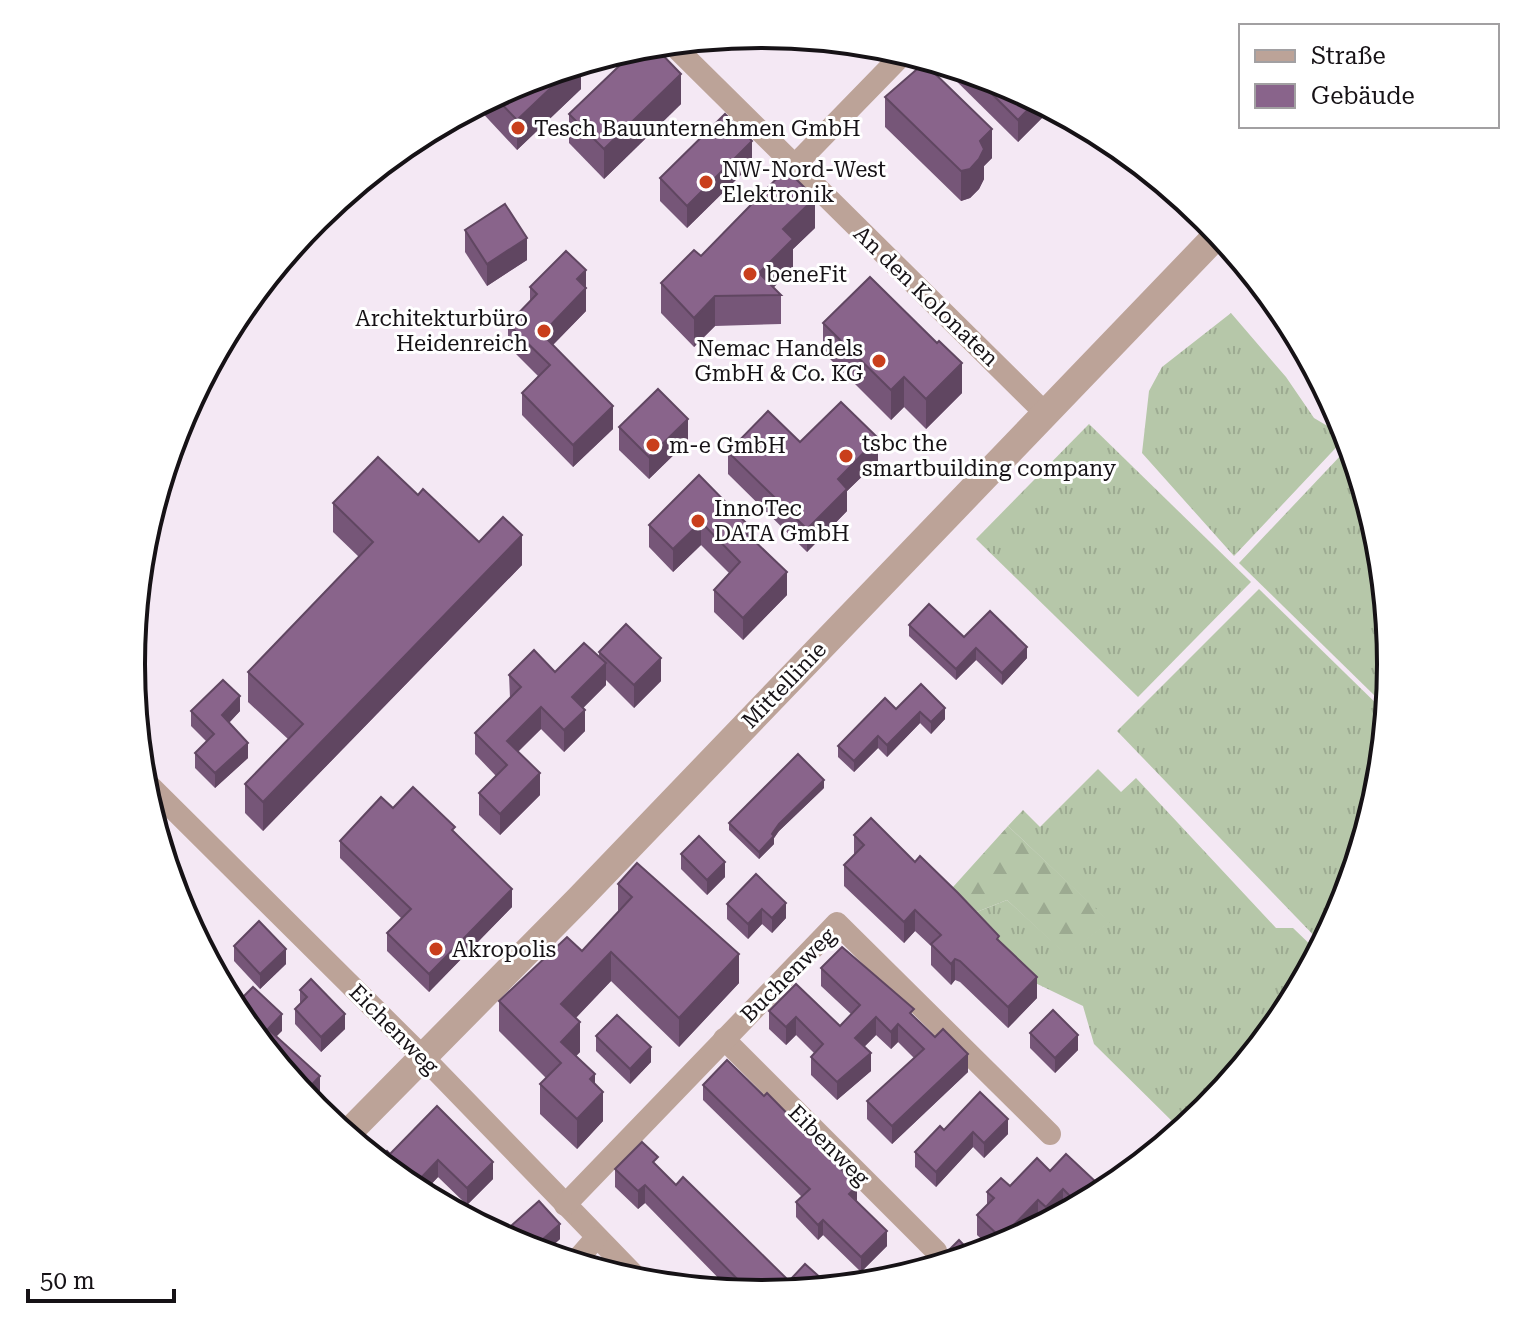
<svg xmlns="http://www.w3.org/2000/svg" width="1523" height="1329" viewBox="0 0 1523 1329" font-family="'Roboto Serif',serif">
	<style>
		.grass { fill: url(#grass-tufts) }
		.forest { fill: url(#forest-firs) }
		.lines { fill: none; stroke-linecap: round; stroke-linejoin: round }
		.minor { stroke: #bca398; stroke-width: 22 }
		.tertiary { stroke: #bca398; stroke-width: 28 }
		.wall { fill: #765678 }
		.shaded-wall { fill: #604661 }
		.building { fill: #89648b; stroke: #604661; stroke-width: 2 }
		.poi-dot { fill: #c93f1c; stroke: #fff; stroke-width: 3 }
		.labels { text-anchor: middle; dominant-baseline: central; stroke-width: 6; stroke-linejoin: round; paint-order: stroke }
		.poi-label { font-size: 22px; fill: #161216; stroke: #fff; text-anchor: start }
		.street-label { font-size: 22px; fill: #161216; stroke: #fff }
		.rim { fill: none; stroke: #161216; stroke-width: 4 }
	</style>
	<defs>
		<pattern id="grass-tufts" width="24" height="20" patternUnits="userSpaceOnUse" patternTransform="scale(2)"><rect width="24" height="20" fill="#b6c7a9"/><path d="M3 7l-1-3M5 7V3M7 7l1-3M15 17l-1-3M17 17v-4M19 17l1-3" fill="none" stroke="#9caa91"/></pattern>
		<pattern id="forest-firs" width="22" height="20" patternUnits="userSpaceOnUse" patternTransform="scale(2)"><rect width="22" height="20" fill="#b6c7a9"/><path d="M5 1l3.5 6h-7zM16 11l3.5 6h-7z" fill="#9caa91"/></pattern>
	</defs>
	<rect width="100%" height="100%" fill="#f4e8f4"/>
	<!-- grass -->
	<g class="grass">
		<polygon points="1231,313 1286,377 1314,418 1346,437 1234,556 1142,453 1149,391 1162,367"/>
		<polygon points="1089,424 1251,582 1138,697 976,539"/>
		<polygon points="1343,453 1353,454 1380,542 1392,665 1389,696 1376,697 1239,563"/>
		<polygon points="1259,589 1387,714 1380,788 1344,906 1323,945 1117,731"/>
		<path d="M1098,769l23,23 15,-14 140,150h17l26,25c-36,66 -79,130 -137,178l-88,-87 -11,-38 -56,-27 -63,-62 43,-17 59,54 43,-32 -101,-96 15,-16 17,17z"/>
	</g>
	<!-- forest -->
	<polygon class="forest" points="1008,826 1110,922 1066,955 1007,900 964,917 944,897"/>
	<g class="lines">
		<!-- minor -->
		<g class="minor">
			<polyline points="671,43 1045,413"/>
			<polyline points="794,166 905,52"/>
			<polyline points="142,778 423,1057 642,1283"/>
			<polyline points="724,1039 936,1251"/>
			<polyline points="565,1205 837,923 1050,1134"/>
			<polyline points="574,1263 596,1238"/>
		</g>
		<!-- tertiary -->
		<polyline class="tertiary" points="346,1135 579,899 1219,233"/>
	</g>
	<!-- wall -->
	<g class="wall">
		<polygon points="587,62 587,64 581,71 581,89 517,150 476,106 521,82"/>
		<polygon points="937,62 1003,82 1052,108 1018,142"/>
		<polygon points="885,97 992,158 984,166 984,179 979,189 970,198 961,201 885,127"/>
		<polygon points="681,104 604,179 569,143 569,114"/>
		<polygon points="1130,156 1154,175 1151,177"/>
		<polygon points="752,164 687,228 660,201 660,178"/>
		<polygon points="815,228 793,249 793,268 773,288 781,295 781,324 715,326 694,347 661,313 661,283 701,256"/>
		<polygon points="465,230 527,260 487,286 465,252"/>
		<polygon points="586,270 586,311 553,345 613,429 573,467 522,415 522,393 538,376 508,346 508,324 530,301 530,287"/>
		<polygon points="1271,301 1286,315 1291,324 1285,330 1271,316"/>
		<polygon points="823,323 962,393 926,429 904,407 891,420 823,352"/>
		<polygon points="619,427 688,441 649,479 619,450"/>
		<polygon points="800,442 878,461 847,491 847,511 807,552 728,474 728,452"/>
		<polygon points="699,475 752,538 787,595 743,640 714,612 714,590 729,573 701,545 673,572 649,547 649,525"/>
		<polygon points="418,495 479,542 522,565 263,831 245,813 245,784 288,739 248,702 248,672 359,557 333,532 333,503"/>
		<polygon points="909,625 964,637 1027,658 1002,685 976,660 956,680 909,636"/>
		<polygon points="599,652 661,681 634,708 606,680 606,685 583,708 585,731 564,752 541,729 518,752 540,795 500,835 479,815 479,793 496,776 475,754 475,733 510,698 509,675 555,672 599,657"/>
		<polygon points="921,684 945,719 931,734 920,723 887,757 878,748 854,772 838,757 838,746 896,709"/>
		<polygon points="191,711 240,711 229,723 248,758 215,788 195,768 195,753 207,742 191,726"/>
		<polygon points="824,788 779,831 774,838 774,844 759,859 729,830 729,823"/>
		<polygon points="393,808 455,833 512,907 429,992 387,951 387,933 402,919 340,858 340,841"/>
		<polygon points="854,835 915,862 999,941 1037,998 1008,1028 960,982 955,980 951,985 931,965 931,946 915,931 904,943 844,886 844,865 854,856"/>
		<polygon points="681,854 725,877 707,895 681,869"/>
		<polygon points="618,884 739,983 679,1047 611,981 576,1018 580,1052 576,1056 595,1084 603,1121 577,1149 540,1114 540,1084 546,1078 499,1031 499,1001 582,951 618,912"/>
		<polygon points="786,903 786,918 772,933 762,924 748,939 727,919 727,904"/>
		<polygon points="234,946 286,964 260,989 234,961"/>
		<polygon points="821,968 914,1018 968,1072 892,1144 867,1119 867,1101 914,1058 898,1042 891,1049 876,1035 864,1047 871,1071 837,1100 811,1075 811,1057 814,1053 796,1035 786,1045 769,1029 769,1011 840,1026 851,1014 821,986"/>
		<polygon points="300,990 345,1029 321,1052 295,1024 295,1009 300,1004"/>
		<polygon points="1030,1033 1078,1050 1055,1073 1030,1048"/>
		<polygon points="596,1036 651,1062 630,1084 596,1051"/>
		<polygon points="703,1085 857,1201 887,1246 861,1272 823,1235 818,1240 796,1217 796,1202 802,1197 703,1100"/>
		<polygon points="437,1106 493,1179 467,1205 438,1177 422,1194 411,1188 390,1154"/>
		<polygon points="944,1130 1008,1134 984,1158 973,1147 936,1187 915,1167 915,1152"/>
		<polygon points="658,1167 676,1185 787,1279 832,1288 761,1295 732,1292 645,1203 638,1209 615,1187 615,1169"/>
		<polygon points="1050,1171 1097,1197 1067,1213 1063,1209 1051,1221 1044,1225 1038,1219 1021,1237 1002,1247 993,1250 977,1235 977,1215 987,1205 987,1192 1010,1186"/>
		<polygon points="512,1225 560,1239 543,1254 518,1246 512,1240"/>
	</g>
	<!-- shaded-wall -->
	<g class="shaded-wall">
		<polygon points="587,62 587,64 581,71 581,89 517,150 517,120 572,66"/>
		<polygon points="681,74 681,104 604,179 604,149"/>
		<polygon points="1037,100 1052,108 1018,142 1018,120"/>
		<polygon points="992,129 992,158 984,166 984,179 979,189 970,198 961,201 961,171 980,141"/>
		<polygon points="752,141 752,164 687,228 687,206"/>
		<polygon points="815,198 815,228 793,249 793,268 766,295 759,273 783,229"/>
		<polygon points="527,238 527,260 487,286 487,264"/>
		<polygon points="586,270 586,311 542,356 542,334 577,279"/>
		<polygon points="715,296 715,326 694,347 694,318"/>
		<polygon points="1285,315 1286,315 1291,324 1285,330"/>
		<polygon points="962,363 962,393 926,429 926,399"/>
		<polygon points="904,377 904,407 891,420 891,390"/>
		<polygon points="613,406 613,429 573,467 573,445"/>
		<polygon points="688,419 688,441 649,479 649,457"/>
		<polygon points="878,438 878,461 847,491 847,511 807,552 807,529 838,479"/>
		<polygon points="701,522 701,545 673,572 673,549"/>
		<polygon points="522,535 522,565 263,831 263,802"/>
		<polygon points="787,572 787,595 743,640 743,618"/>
		<polygon points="1027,647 1027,658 1002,685 1002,673"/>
		<polygon points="976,648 976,660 956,680 956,669"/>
		<polygon points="661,658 661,681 634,708 634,685"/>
		<polygon points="606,663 606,685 572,719 572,697"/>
		<polygon points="240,696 240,711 222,730 222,715"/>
		<polygon points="541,707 541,729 507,762 507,741"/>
		<polygon points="945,708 945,719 931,734 931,722"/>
		<polygon points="585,710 585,731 564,752 564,730"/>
		<polygon points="920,712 920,723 887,757 887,745"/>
		<polygon points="878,736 878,748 854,772 854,761"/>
		<polygon points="248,743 248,758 215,788 215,773"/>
		<polygon points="540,773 540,795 500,835 500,814"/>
		<polygon points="824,780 824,788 779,831 774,838 774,844 759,859 759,852 779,824"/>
		<polygon points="725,862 725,877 707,895 707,880"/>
		<polygon points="512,889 512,907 429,992 429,974"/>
		<polygon points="786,903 786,918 772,933 772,918"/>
		<polygon points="762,909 762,924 748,939 748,924"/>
		<polygon points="915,910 915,931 904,943 904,922"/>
		<polygon points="286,949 286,964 260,989 260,974"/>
		<polygon points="611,952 611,981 561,1033 561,1004"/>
		<polygon points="739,954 739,983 679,1047 679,1018"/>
		<polygon points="955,959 955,980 951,985 951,964"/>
		<polygon points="1037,977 1037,998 1008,1028 1008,1007"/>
		<polygon points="282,1014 282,1031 268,1045 268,1029"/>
		<polygon points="345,1014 345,1029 321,1052 321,1037"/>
		<polygon points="796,1017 796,1035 786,1045 786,1027"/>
		<polygon points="876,1017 876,1035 855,1056 855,1038"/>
		<polygon points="580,1022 580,1052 561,1072 561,1042"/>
		<polygon points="898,1024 898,1042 891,1049 891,1032"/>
		<polygon points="1078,1035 1078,1050 1055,1073 1055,1058"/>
		<polygon points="651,1047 651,1062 630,1084 630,1069"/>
		<polygon points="871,1053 871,1071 837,1100 837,1082"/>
		<polygon points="968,1054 968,1072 892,1144 892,1126"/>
		<polygon points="595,1074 595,1100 603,1092 603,1121 577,1149 577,1119 590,1079"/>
		<polygon points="320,1076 320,1093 310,1103 303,1094"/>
		<polygon points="1008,1119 1008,1134 984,1158 984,1143"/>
		<polygon points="973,1132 973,1147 936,1187 936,1172"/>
		<polygon points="438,1160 438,1177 422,1194 418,1192 418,1181"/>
		<polygon points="493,1162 493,1179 467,1205 467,1188"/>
		<polygon points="411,1175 411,1189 404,1183"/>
		<polygon points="1097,1183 1097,1197 1077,1207 1077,1203"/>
		<polygon points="645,1185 645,1203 638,1209 638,1191"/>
		<polygon points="857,1186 857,1201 849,1194"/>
		<polygon points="1063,1189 1063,1209 1051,1221 1046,1224 1046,1207"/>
		<polygon points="1038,1200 1038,1219 1021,1237 1001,1248 1001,1238"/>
		<polygon points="823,1220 823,1235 818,1240 818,1225"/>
		<polygon points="560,1224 560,1239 543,1254 533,1251 533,1248"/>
		<polygon points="887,1231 887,1246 861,1272 861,1257"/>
	</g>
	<!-- building -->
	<g class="building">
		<polygon points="653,45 681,74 604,149 569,114 640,46"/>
		<polygon points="924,63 992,129 980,141 984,149 979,159 970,169 961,171 885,97"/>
		<polygon points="575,65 517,120 494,96 521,82"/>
		<polygon points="970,72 1003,82 1037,100 1018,120"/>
		<polygon points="725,114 752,141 687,206 660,178"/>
		<polygon points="786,169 815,198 783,229 793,239 759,273 781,295 715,296 694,318 661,283 694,250 701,256"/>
		<polygon points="505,204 527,238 487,264 465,230"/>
		<polygon points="566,251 586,270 577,279 586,288 542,334 613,406 573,445 522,393 550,365 508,324 537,294 530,287"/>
		<polygon points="870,277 937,343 939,341 962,363 926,399 904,377 891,390 823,323"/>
		<polygon points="1273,299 1286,314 1285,315 1271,301"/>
		<polygon points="658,389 688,419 649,457 619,427"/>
		<polygon points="841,402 878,438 838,479 847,489 807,529 728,452 768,411 800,442"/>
		<polygon points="378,457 418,495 423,489 479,542 503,517 522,535 263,802 245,784 303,724 248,672 373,542 333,503"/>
		<polygon points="699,475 752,529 747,534 787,572 743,618 714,590 740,562 701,522 673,549 649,525"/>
		<polygon points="929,604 964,637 990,611 1027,647 1002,673 976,648 956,669 909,625"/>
		<polygon points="626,624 661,658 634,685 599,652"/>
		<polygon points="584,643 606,663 572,697 585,710 564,730 541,707 507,741 540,773 500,814 479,793 507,765 475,733 521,687 509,675 534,650 555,672"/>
		<polygon points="223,680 240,696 222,715 248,743 215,773 195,753 214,734 191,711"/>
		<polygon points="921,684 945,708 931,722 920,712 887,745 878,736 854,761 838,746 885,698 896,709"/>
		<polygon points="798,754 824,780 779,824 772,834 774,836 759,852 729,823"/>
		<polygon points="413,787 455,827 452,830 512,889 429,974 387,933 411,909 340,841 381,797 393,808"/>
		<polygon points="871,818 915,862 920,856 958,893 999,936 997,939 1037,977 1008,1007 960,961 955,959 951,964 931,944 941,935 915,910 904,922 844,865 864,845 854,835"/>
		<polygon points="699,836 725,862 707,880 681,854"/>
		<polygon points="637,863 739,954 679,1018 611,952 561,1004 580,1022 561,1042 595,1074 590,1079 603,1092 577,1119 540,1084 561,1063 499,1001 567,937 582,951 632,897 618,884"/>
		<polygon points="756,874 786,903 772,918 762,909 748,924 727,904"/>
		<polygon points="259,921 286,949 260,974 234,946"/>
		<polygon points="842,947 914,1009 910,1013 935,1037 943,1029 968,1054 892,1126 867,1101 924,1049 898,1024 891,1032 876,1017 855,1038 871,1053 837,1082 811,1057 823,1044 796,1017 786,1027 769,1011 796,984 840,1026 860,1005 821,968"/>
		<polygon points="311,979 345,1014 321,1037 295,1009 307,997 300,990"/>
		<polygon points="253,987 282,1014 268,1029 320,1076 303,1094 237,1014 233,1007"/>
		<polygon points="1053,1010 1078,1035 1055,1058 1030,1033"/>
		<polygon points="617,1015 651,1047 630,1069 596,1036"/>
		<polygon points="727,1060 764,1096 767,1093 825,1152 857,1186 849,1194 887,1231 861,1257 823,1220 818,1225 796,1202 810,1189 703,1085"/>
		<polygon points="980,1092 1008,1119 984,1143 973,1132 936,1172 915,1152 940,1126 944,1130"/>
		<polygon points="437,1106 493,1162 467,1188 438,1160 418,1181 411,1175 404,1183 378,1161 387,1151 390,1154"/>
		<polygon points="642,1142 658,1157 653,1162 676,1185 683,1177 787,1279 790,1280 805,1264 832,1288 761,1295 752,1294 645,1185 638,1191 615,1169"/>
		<polygon points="1066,1154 1097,1183 1077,1203 1063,1189 1046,1207 1038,1200 1001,1238 977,1215 994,1198 987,1192 1001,1178 1010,1186 1037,1158 1050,1171"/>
		<polygon points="539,1201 560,1224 533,1248 512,1225"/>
		<polygon points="959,1240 974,1256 930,1269"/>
	</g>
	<!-- markers -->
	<g class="poi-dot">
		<circle cx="518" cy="128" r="8"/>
		<circle cx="706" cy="182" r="8"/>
		<circle cx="750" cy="274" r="8"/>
		<circle cx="544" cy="331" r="8"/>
		<circle cx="879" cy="361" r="8"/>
		<circle cx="653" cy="445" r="8"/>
		<circle cx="846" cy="456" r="8"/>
		<circle cx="698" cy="521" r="8"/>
		<circle cx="436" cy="949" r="8"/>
	</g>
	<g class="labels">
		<!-- poi labels -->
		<g class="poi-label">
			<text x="534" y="128">Tesch Bauunternehmen GmbH</text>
			<text x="722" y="169">NW-Nord-West<tspan x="722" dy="25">Elektronik</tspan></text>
			<text x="766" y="274">beneFit</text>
			<text x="528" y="318" text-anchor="end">Architekturbüro<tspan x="528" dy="25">Heidenreich</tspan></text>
			<text x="863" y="348" text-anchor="end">Nemac Handels<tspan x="863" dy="25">GmbH &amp; Co. KG</tspan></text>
			<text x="862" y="443">tsbc the<tspan x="862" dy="25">smartbuilding company</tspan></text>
			<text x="669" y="445">m-e GmbH</text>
			<text x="714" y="508">InnoTec<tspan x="714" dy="25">DATA GmbH</tspan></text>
			<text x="452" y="949">Akropolis</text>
		</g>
		<!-- street labels -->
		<g class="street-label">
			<text transform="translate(926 296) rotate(44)">An den Kolonaten</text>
			<text transform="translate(784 685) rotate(-46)">Mittellinie</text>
			<text transform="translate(788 975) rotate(-45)">Buchenweg</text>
			<text transform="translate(394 1029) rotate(45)">Eichenweg</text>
			<text transform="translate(829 1145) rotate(45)">Eibenweg</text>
		</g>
	</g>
	<!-- crop -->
	<path d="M0 0H1523V1329H0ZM145 664a616 616 0 1 1 1232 0a616 616 0 1 1-1232 0Z" fill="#fff" fill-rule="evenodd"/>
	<path class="rim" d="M145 664a616 616 0 1 1 1232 0a616 616 0 1 1-1232 0Z"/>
	<!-- legend -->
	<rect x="1239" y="24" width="260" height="104" fill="#ffffff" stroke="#a2a0a2" stroke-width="2"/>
	<rect x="1255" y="50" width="40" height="12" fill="#bca398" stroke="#a2a0a2" stroke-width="2"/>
	<text x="1311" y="64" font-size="24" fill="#161216">Straße</text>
	<rect x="1255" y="84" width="40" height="24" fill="#89648b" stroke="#a2a0a2" stroke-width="2"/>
	<text x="1311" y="104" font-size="24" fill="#161216">Gebäude</text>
	<!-- scale -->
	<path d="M28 1289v12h146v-12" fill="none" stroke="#161216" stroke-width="4"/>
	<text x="40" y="1289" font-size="24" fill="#161216" stroke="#ffffff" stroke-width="6" paint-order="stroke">50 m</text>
</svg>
